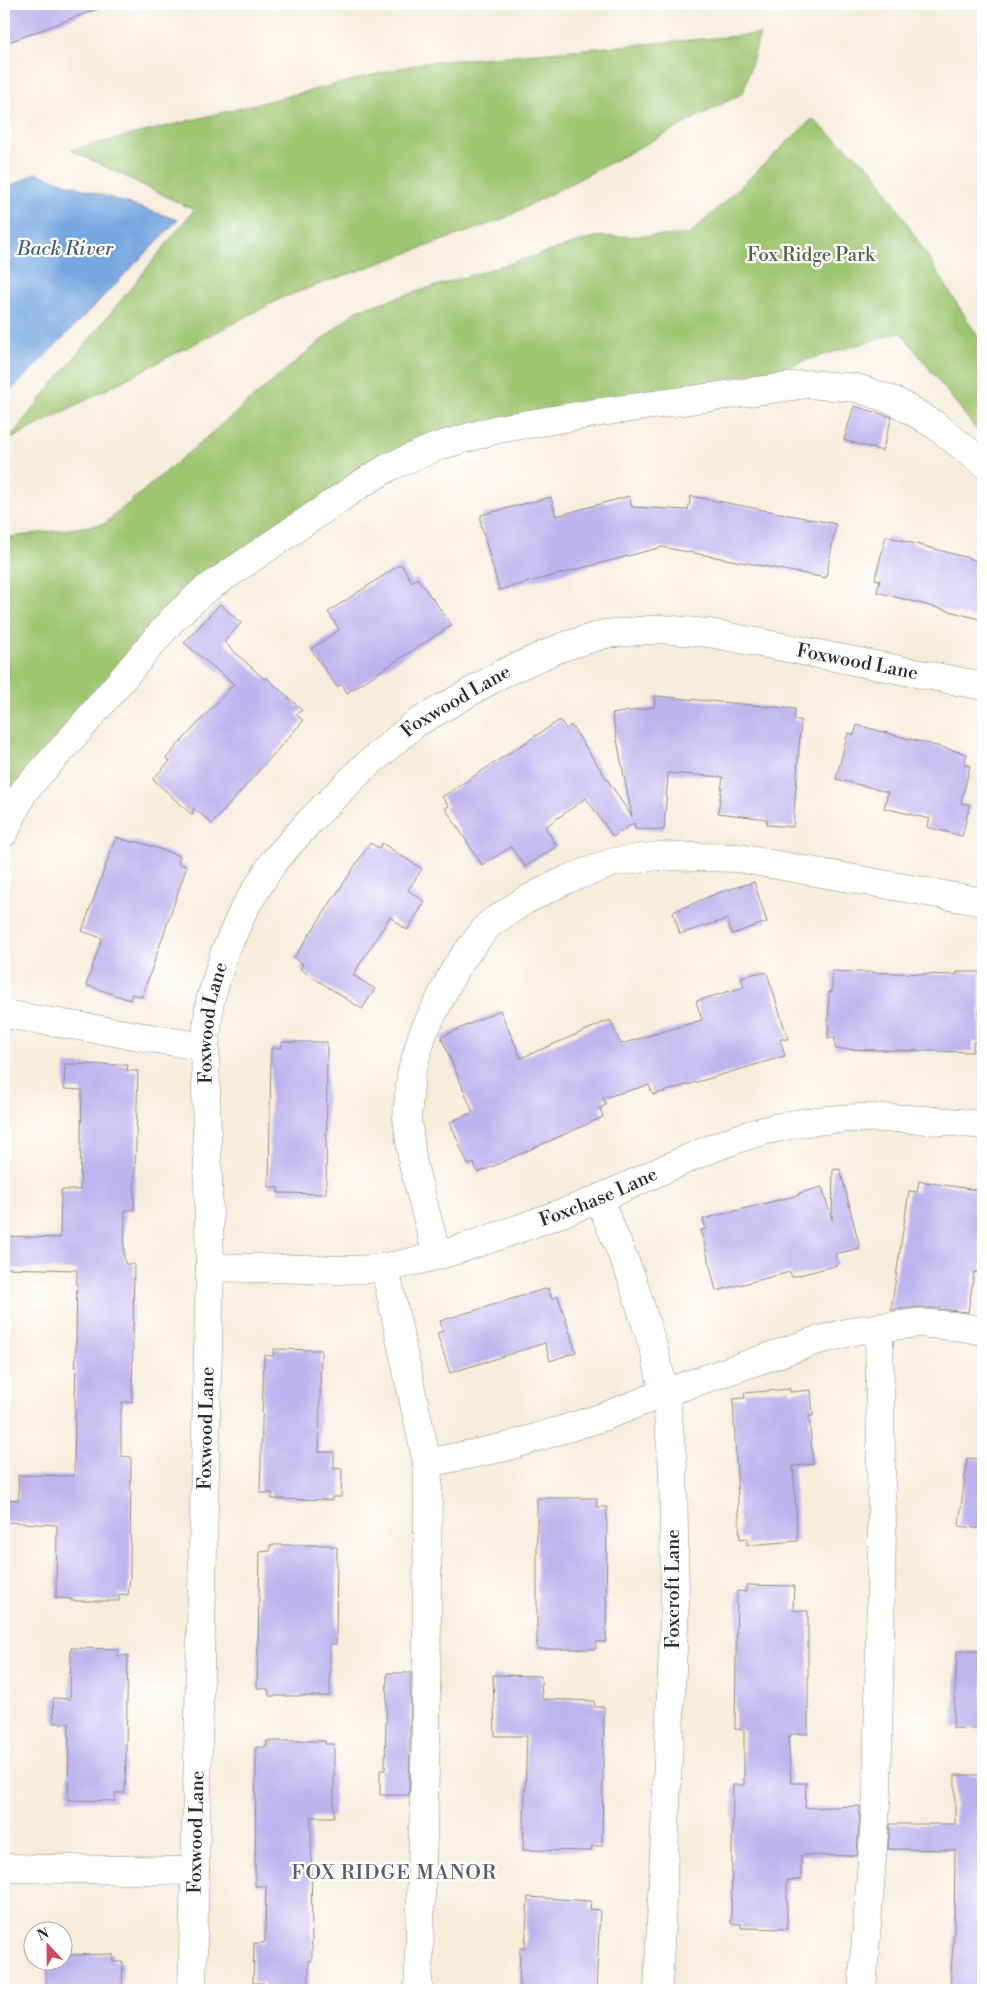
<svg xmlns="http://www.w3.org/2000/svg" width="987" height="1994" viewBox="0 0 987 1994" font-family="'Libre Bodoni',serif">
	<style>
		.green { fill: #9ec671; stroke: #64784e }
		.water { fill: #77a7e1; stroke: #516986 }
		.building { fill: #bdb3ee }
		.lines { fill: none; stroke-linecap: round; stroke-linejoin: round }
		.minor-casing { stroke: #908c83; stroke-width: 29 }
		.minor { stroke: #fff; stroke-width: 28 }
		.labels { text-anchor: middle; dominant-baseline: central; stroke-width: 4.5; stroke-linejoin: round; paint-order: stroke }
		.park-label { font-size: 19px; fill: #536144; stroke: #fff }
		.street-label { font-size: 19px; fill: #2b2b2b; stroke: #fff }
		.water-label { font-size: 20px; font-style: italic; fill: #495d74; stroke: #fff }
		.neighbourhood-label { font-size: 20px; letter-spacing: 1px; fill: #5e5b6f; stroke: #fff }
	</style>
	<rect width="100%" height="100%" fill="#fff"/>
	<filter id="ink" filterUnits="userSpaceOnUse"><feTurbulence type="fractalNoise" baseFrequency=".02" numOctaves="2"/><feDisplacementMap in="SourceGraphic" scale="10" xChannelSelector="R" yChannelSelector="G"/><feConvolveMatrix kernelMatrix="1 2 1 2 8 2 1 2 1" color-interpolation-filters="sRGB"/></filter>
	<filter id="wash" filterUnits="userSpaceOnUse"><feTurbulence type="fractalNoise" baseFrequency=".0096" numOctaves="4" result="noise"/><feDisplacementMap in="SourceGraphic" scale="20" xChannelSelector="R" yChannelSelector="G"/><feGaussianBlur stdDeviation="1.12" result="paint"/><feColorMatrix in="noise" values="0 0 0 0 0 0 0 0 0 0 0 0 0 0 0 0 0 1.4 0 .05"/><feComposite in="paint" operator="in"/></filter>
	<g filter="url(#wash)">
		<rect width="100%" height="100%" fill="#f6eddb"/>
		<!-- green -->
		<g class="green">
			<polygon points="760,34 743,93 503,219 284,297 7,441 194,210 71,150 422,63"/>
			<polygon points="812,119 874,171 983,345 983,438 901,332 770,371 500,419 204,577 4,806 4,538 104,524 357,310 596,237 689,235"/>
		</g>
		<!-- water -->
		<polygon class="water" points="35,173 178,220 4,398 4,190"/>
		<g id="blocks">
			<!-- building -->
			<g class="building">
				<polygon points="4,4 105,4 105,6 4,44"/>
				<polygon points="854,406 892,417 882,451 844,440"/>
				<polygon points="629,496 632,507 688,510 691,496 836,524 826,578 662,547 499,590 481,525 481,515 551,497 556,516"/>
				<polygon points="886,536 983,562 983,620 877,592 880,580 875,579"/>
				<polygon points="401,564 412,582 417,578 452,625 347,693 342,684 337,687 311,649 339,630 328,612"/>
				<polygon points="220,604 241,623 224,642 264,679 266,677 302,710 296,714 303,721 212,824 194,808 192,815 153,779 170,761 166,758 234,684 184,643"/>
				<polygon points="655,696 795,709 794,720 801,720 793,827 767,825 767,819 718,813 723,777 668,773 664,830 635,829 634,823 613,837 586,798 545,827 557,846 525,867 511,847 482,865 445,808 449,806 442,797 560,720 566,729 571,725 632,817 612,714 654,707"/>
				<polygon points="857,725 967,754 964,765 970,766 961,803 970,805 962,836 927,827 930,819 884,808 888,792 836,779 848,733 854,735"/>
				<polygon points="116,837 134,843 135,841 180,856 178,864 187,866 142,997 132,994 130,1000 86,985 102,938 82,931"/>
				<polygon points="370,843 379,848 382,843 422,869 408,890 425,902 407,930 390,917 353,975 375,989 362,1009 300,969 303,964 294,958"/>
				<polygon points="754,882 767,922 732,934 727,919 680,934 673,912 720,892"/>
				<polygon points="832,971 956,975 957,972 980,972 979,1042 973,1042 973,1052 835,1049 835,1038 828,1038 829,992 832,992"/>
				<polygon points="757,973 767,973 788,1039 780,1039 785,1056 653,1095 649,1085 603,1098 606,1105 600,1108 603,1117 478,1173 474,1163 468,1165 450,1122 473,1112 441,1037 500,1010 521,1058 610,1020 621,1044 702,1020 696,1001 744,987 741,977"/>
				<polygon points="282,1042 327,1042 326,1194 278,1193 278,1187 269,1187 271,1048 282,1048"/>
				<polygon points="65,1064 128,1065 127,1071 138,1071 134,1210 125,1210 124,1257 125,1264 134,1264 132,1402 122,1402 122,1409 121,1409 121,1456 131,1457 130,1576 128,1595 119,1594 119,1601 71,1601 71,1599 56,1598 57,1525 4,1522 4,1499 19,1500 18,1475 74,1476 77,1270 5,1268 6,1236 60,1238 61,1190 80,1190 82,1090 64,1089"/>
				<polygon points="840,1169 860,1248 835,1254 838,1265 792,1277 790,1272 716,1291 701,1230 706,1229 703,1219 799,1195 799,1193 822,1187 832,1220 833,1170"/>
				<polygon points="919,1181 983,1191 983,1273 974,1272 968,1312 920,1307 891,1310 909,1191 917,1192"/>
				<polygon points="548,1288 552,1299 558,1296 576,1352 550,1361 545,1343 450,1373 437,1333 443,1331 440,1321"/>
				<polygon points="274,1349 321,1350 319,1452 334,1452 334,1469 342,1468 341,1497 332,1497 332,1500 272,1499 272,1493 260,1493 264,1355 273,1356"/>
				<polygon points="790,1389 790,1392 811,1390 813,1416 809,1416 813,1464 793,1466 798,1541 747,1545 747,1538 740,1539 733,1399 745,1398 744,1393"/>
				<polygon points="967,1458 983,1459 983,1529 959,1526"/>
				<polygon points="537,1498 597,1498 597,1507 607,1507 606,1642 596,1642 596,1649 537,1649"/>
				<polygon points="270,1545 331,1545 331,1547 337,1547 336,1644 330,1644 330,1696 269,1696 268,1689 257,1688 260,1552 270,1551"/>
				<polygon points="746,1585 794,1586 793,1610 808,1611 808,1734 790,1734 791,1737 788,1737 791,1783 806,1783 805,1808 860,1806 857,1856 801,1855 801,1880 787,1880 787,1929 741,1928 741,1924 731,1924 733,1785 744,1785 744,1730 735,1729 737,1591 746,1592"/>
				<polygon points="71,1648 118,1649 118,1656 128,1655 125,1793 115,1793 115,1801 68,1800 69,1723 54,1723 53,1698 70,1699"/>
				<polygon points="957,1651 983,1651 983,1729 953,1728"/>
				<polygon points="387,1673 411,1673 409,1795 380,1795 380,1770 385,1770"/>
				<polygon points="493,1675 541,1676 542,1699 594,1701 595,1707 604,1707 602,1846 592,1846 591,1851 523,1850 527,1736 495,1736"/>
				<polygon points="267,1741 325,1741 325,1744 334,1744 334,1817 311,1817 312,1961 309,1961 309,1990 264,1990 264,1983 253,1983 254,1943 264,1943 265,1937 266,1886 255,1886 256,1747 267,1747"/>
				<polygon points="955,1775 983,1775 983,1990 950,1988 954,1929 955,1850 888,1849 890,1824 955,1824"/>
				<polygon points="528,1897 591,1901 590,1909 600,1910 596,1990 519,1990 520,1948 525,1948"/>
				<polygon points="113,1954 113,1962 123,1962 122,1990 46,1990 46,1962 62,1962 62,1955"/>
			</g>
		</g>
	</g>
	<g filter="url(#ink)">
		<use href="#blocks" fill-opacity="0" stroke="#908c83" stroke-width="1"/>
		<g class="lines">
			<!-- minor casing -->
			<g class="minor-casing">
				<g id="minor">
					<polyline points="4,833 24,791 80,729 172,620 202,592 361,484 389,467 439,446 498,429 601,412 808,384 857,388 895,401 935,425 983,463"/>
					<polyline points="4,1014 205,1047"/>
					<polyline points="599,1199 631,1276 655,1353 667,1407 673,1467 675,1602 658,1990"/>
					<polyline points="437,1255 413,1164 407,1118 411,1074 423,1033 456,967 488,925 524,901 568,879 614,862 659,856 738,858 983,902"/>
					<path id="s1" d="M210,1267c32,1 64,1 96,2 26,1 54,2 80,-2 49,-8 96,-25 143,-42 24,-9 48,-17 71,-27 58,-24 114,-56 175,-70 69,-16 139,-10 208,-3"/>
					<polyline points="385,1268 427,1463 428,1483 426,1739 418,1990"/>
					<polyline points="427,1463 506,1447 603,1417 664,1393 812,1342 858,1330 919,1323 963,1327 983,1331"/>
					<polyline points="4,1868 195,1871"/>
					<path id="s2" d="M192,1990l18,-723 -5,-220 5,-46 14,-47 20,-45 30,-48 36,-40 52,-52 53,-45 88,-51 59,-26 43,-13 56,-5 48,4 274,53"/>
					<polyline points="862,1990 877,1794 882,1529 879,1327"/>
				</g>
			</g>
			<!-- minor -->
			<use href="#minor" class="minor"/>
		</g>
	</g>
	<g class="labels">
		<!-- park labels -->
		<g class="park-label">
			<text x="811" y="255">Fox Ridge Park</text>
		</g>
		<!-- street labels -->
		<g class="street-label">
			<text stroke="none"><textPath href="#s2" startOffset="1808">Foxwood Lane</textPath></text>
			<text stroke="none"><textPath href="#s2" startOffset="1388">Foxwood Lane</textPath></text>
			<text stroke="none"><textPath href="#s2" startOffset="968">Foxwood Lane</textPath></text>
			<text stroke="none"><textPath href="#s1" startOffset="400">Foxchase Lane</textPath></text>
			<text stroke="none"><textPath href="#s2" startOffset="562">Foxwood Lane</textPath></text>
			<text transform="translate(673 1589) rotate(-90)">Foxcroft Lane</text>
			<text stroke="none"><textPath href="#s2" startOffset="158">Foxwood Lane</textPath></text>
		</g>
		<!-- water labels -->
		<g class="water-label">
			<text x="65" y="249">Back River</text>
		</g>
		<!-- neighbourhood labels -->
		<g class="neighbourhood-label">
			<text x="394" y="1873">FOX RIDGE MANOR</text>
		</g>
	</g>
	<!-- margin -->
	<rect width="987" height="1994" fill="none" stroke="#fff" stroke-width="20"/>
	<!-- north arrow -->
	<g transform="translate(48 1946) rotate(338)"><circle r="24" fill="#ffffff" stroke="#aaaaaa"/>
	<path d="M0-4L9 19L0 12L-9 19Z" fill="#d1495b"/>
	<text y="-8" font-size="14" font-weight="bold" text-anchor="middle" fill="#2b2b2b">N</text>
	</g>
</svg>
